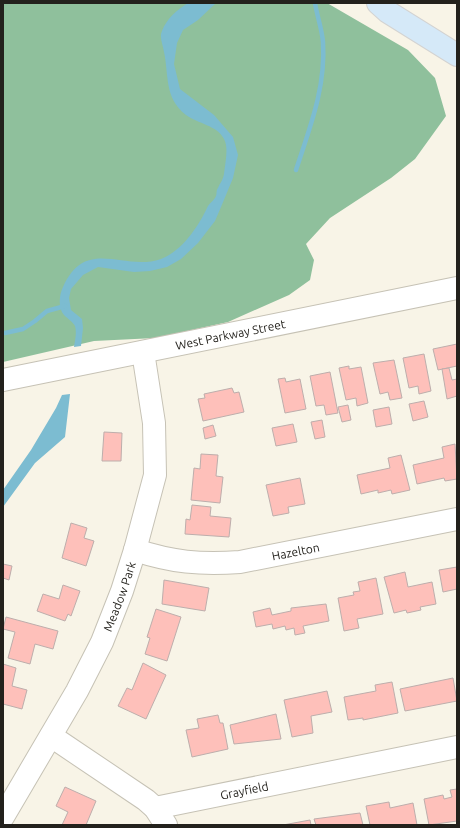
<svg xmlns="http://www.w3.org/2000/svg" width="460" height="828" viewBox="0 0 460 828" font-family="Ubuntu,sans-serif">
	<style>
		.forest { fill: #8fc09c }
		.water { fill: #7cbcd1 }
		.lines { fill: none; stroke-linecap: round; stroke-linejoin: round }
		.stream { stroke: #7cbcd1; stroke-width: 4.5 }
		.building { fill: #fec0ba; stroke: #bdaeac }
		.minor-casing { stroke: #c6c2b5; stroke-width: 24 }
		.major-casing { stroke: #d3d3d2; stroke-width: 24 }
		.minor { stroke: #fff; stroke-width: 22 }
		.major { stroke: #d5e9f8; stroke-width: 22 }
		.labels { text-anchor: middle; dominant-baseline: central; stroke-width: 4; stroke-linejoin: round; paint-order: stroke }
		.street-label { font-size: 12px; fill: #23211c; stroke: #fff }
	</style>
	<rect width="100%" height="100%" fill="#f8f4e7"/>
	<!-- forest -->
	<polygon class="forest" points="3,3 327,3 408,50 435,78 446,116 415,159 391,178 330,218 306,244 314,260 310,280 289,295 228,322 155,338 94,341 3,362"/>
	<!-- water -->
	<g class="water">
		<path d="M188,3h28l-18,17 -15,10 -6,13 -3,21 6,25 34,26 19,22 5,18 -5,23 -12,29 -6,14 -17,22 -17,16 -14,8 -17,4 -16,1 -36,-5 -15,8 -12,14 -2,9 2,12 11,9 1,9 -2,18 -7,1c1,-7 3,-14 1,-21 -2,-4 -7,-7 -11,-11 -6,-7 -5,-20 -1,-28 23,-51 60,-15 98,-28 21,-8 37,-32 46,-51 2,-5 7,-7 9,-12 1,-2 0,-6 2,-8 2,-5 5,-8 6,-14 1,-11 5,-26 0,-35 -7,-14 -26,-15 -38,-24 -22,-17 -17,-40 -22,-63 -1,-7 -5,-15 -2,-21 5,-13 15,-21 26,-28z"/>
		<polygon points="70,394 65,437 35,463 3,507 3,490 31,450 56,408 62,395"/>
	</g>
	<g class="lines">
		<!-- stream -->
		<g class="stream">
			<path d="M296,170c14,-43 30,-83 27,-128 -1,-13 -6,-26 -8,-39"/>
			<polyline points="5,333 23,329 35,321 47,311 65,306"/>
		</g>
	</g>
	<!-- building -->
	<g class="building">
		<polygon points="457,344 457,366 438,370 433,349"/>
		<polygon points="424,354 431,391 419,394 418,386 409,388 403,358"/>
		<polygon points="394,360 402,398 390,400 388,392 380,394 373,363"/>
		<polygon points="349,366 349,369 361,367 368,403 357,406 356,398 346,400 339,368"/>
		<polygon points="449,368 452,380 457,379 457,396 447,399 442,369"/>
		<polygon points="330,372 338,413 326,415 324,405 316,406 310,376"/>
		<polygon points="285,378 286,382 300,379 306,409 285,413 278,379"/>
		<polygon points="232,388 234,393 239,392 244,412 203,421 198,399 205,398 204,394"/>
		<polygon points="424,401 428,417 413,421 409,404"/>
		<polygon points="348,405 351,420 342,422 338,407"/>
		<polygon points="389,407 392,424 376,427 373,410"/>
		<polygon points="322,420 325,437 315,439 311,422"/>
		<polygon points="293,424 297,442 276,446 272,428"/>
		<polygon points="213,425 216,436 205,439 203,428"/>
		<polygon points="104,432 122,433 121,461 102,461"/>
		<polygon points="455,444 457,479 445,481 444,478 417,484 413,465 444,458 442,447"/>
		<polygon points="201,454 218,455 216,476 223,477 220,503 191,500 194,468 200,469"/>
		<polygon points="401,455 410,490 392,494 391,490 378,493 378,490 361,494 357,475 390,468 388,458"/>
		<polygon points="300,478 305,504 288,507 289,513 273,516 266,485"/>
		<polygon points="192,505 211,507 210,516 231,518 229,537 185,534 186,519 190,520"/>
		<polygon points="71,523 87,528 84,538 94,541 86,566 62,558"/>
		<polygon points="3,564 12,566 9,580 3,578"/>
		<polygon points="457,567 457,589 443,592 439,570"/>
		<polygon points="405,572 408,587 432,582 436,604 420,607 421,610 407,613 406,610 394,613 384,577"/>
		<polygon points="376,578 383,614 357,619 359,628 344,631 338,598 354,595 353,592 360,591 358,582"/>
		<polygon points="164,580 209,588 205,611 162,604"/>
		<polygon points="63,585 80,591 71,616 68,614 65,621 37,611 43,594 59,599"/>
		<polygon points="326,604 329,621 303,626 305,633 295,635 294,628 286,630 285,626 273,629 272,624 256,627 253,612 270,608 272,615 291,611 291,608"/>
		<polygon points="156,609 181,617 167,661 145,654 150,638 147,637"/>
		<polygon points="6,617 58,631 53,649 35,644 30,664 8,658 15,632 3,629"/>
		<polygon points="143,663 166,675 146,719 118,706 127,688 132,690"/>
		<polygon points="3,664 16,668 12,686 27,690 22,709 3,704"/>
		<polygon points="453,678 457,701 405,711 400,689"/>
		<polygon points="392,682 398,713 363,720 363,718 348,720 344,697 376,691 375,685"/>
		<polygon points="327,691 332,712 311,716 313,733 292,737 284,700"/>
		<polygon points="276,714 281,739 234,744 230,725"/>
		<polygon points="218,715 220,723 223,723 228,749 192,757 186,730 199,728 197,719"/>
		<polygon points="65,787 96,801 86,825 62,825 68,812 56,806"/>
		<polygon points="457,789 457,821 429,825 424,799 443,795 444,799 452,797 450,790"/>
		<polygon points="389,802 390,808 413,803 417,825 370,825 366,806"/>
		<polygon points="360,813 363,825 316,825 314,819"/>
		<polygon points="310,820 311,825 283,825"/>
	</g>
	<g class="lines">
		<!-- minor casing -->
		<g class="minor-casing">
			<g id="minor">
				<path id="s1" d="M3,380l454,-92"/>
				<path id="s2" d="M135,550c37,12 65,15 105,12l217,-43"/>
				<polyline points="51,736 146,800 155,808 166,825"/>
				<path id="s3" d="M155,808l302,-61"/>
				<path id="s4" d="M3,817l74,-126 25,-49 20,-51 13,-41 20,-75 -1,-52 -11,-71"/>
			</g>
		</g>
		<!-- major casing -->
		<g class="major-casing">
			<polyline id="major" points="378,3 388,12 457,55"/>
		</g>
		<!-- minor -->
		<use href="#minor" class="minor"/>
		<!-- major -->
		<use href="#major" class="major"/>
	</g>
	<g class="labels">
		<!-- street labels -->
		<g class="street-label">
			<text stroke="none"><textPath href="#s1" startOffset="232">West Parkway Street</textPath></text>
			<text stroke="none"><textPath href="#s2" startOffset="163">Hazelton</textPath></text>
			<text stroke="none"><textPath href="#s4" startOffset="250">Meadow Park</textPath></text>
			<text stroke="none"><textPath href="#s3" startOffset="91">Grayfield</textPath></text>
		</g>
	</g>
	<!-- border -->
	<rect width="460" height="828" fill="none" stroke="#23211c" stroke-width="8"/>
</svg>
